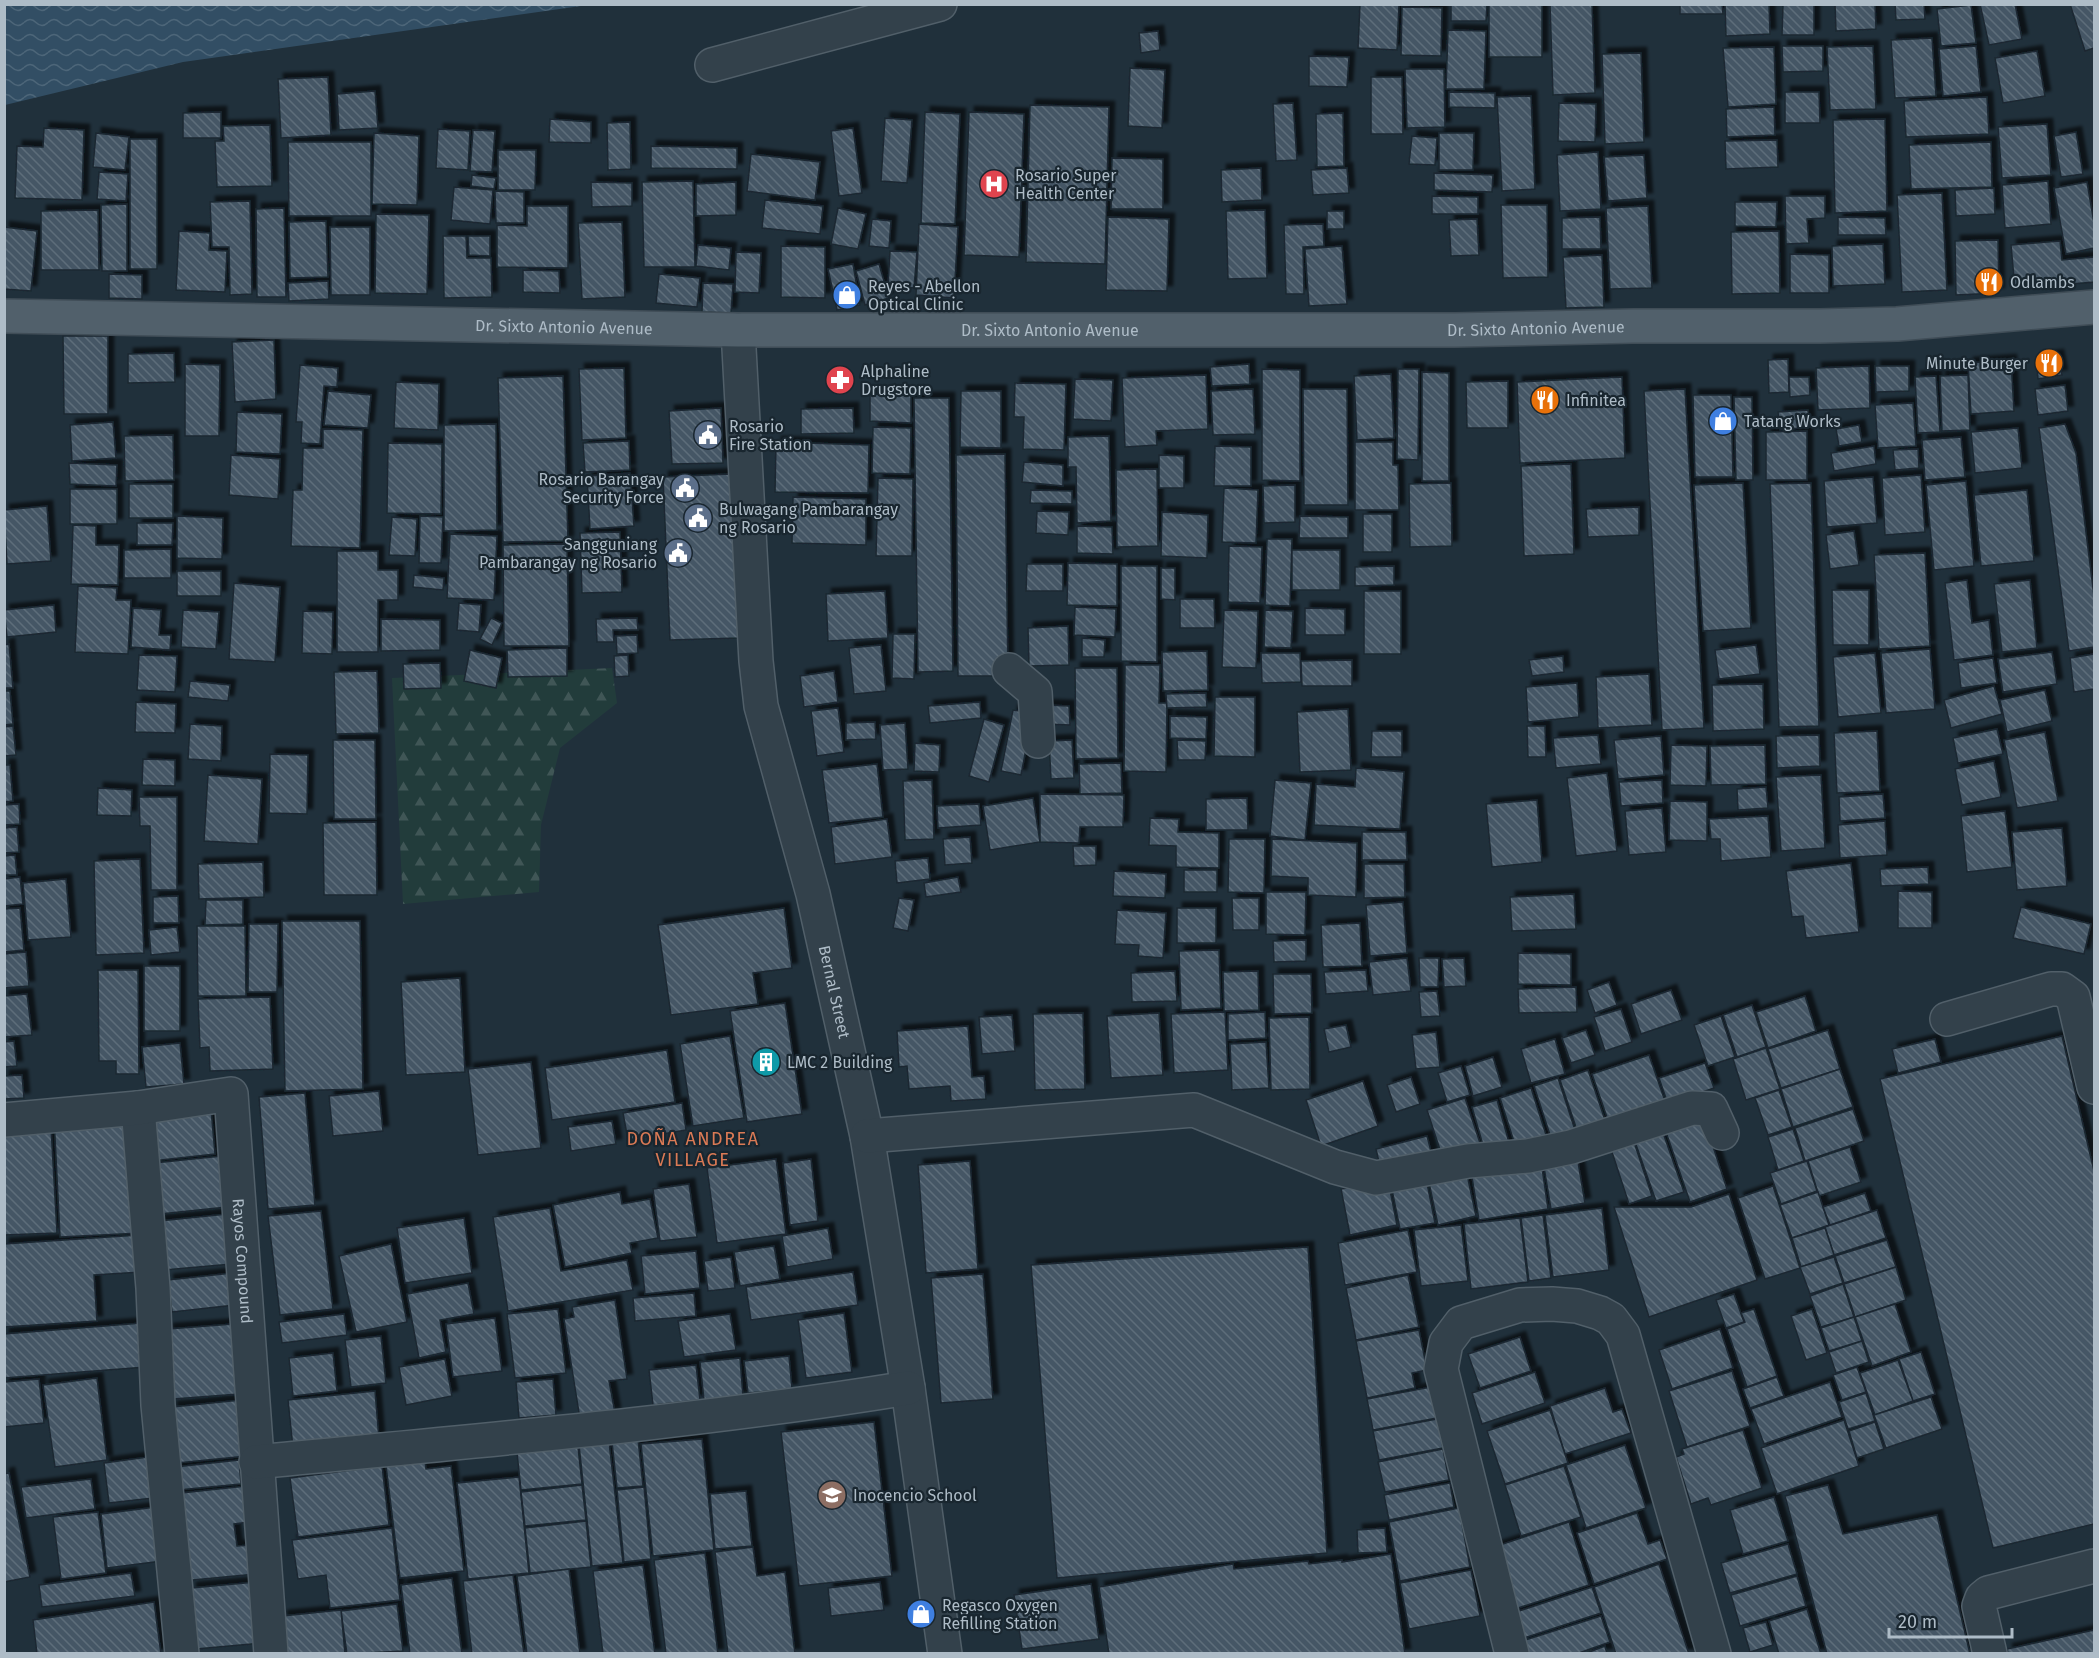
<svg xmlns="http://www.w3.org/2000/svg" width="2099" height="1658" viewBox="0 0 2099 1658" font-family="'Fira Sans',sans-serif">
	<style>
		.forest { fill: url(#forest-firs) }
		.water { fill: url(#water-waves) }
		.building { fill: url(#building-back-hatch); stroke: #1b2831; stroke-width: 1.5; filter: url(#shadow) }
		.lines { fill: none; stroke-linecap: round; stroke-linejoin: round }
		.minor-casing { stroke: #515f69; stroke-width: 36 }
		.major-casing { stroke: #404d57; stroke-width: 36 }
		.minor { stroke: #33414b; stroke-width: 33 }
		.major { stroke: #51606b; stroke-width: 33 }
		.labels { text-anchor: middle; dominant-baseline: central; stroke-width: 4.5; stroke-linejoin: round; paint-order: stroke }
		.poi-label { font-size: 16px; fill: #aebcc7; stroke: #19262f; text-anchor: start }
		.street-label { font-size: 16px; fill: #aebcc7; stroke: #19262f }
		.neighbourhood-label { font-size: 18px; letter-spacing: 1.5px; fill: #db7a55; stroke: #19262f }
	</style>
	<defs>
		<pattern id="forest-firs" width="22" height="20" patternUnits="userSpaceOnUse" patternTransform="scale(1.5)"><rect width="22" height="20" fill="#223c3b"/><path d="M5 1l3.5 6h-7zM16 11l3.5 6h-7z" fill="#405656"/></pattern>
		<pattern id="water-waves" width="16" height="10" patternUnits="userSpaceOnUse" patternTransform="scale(1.5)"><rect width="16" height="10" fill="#324e64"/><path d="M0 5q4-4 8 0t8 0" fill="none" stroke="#4d6679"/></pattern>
		<pattern id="building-back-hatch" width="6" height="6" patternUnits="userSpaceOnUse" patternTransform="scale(1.5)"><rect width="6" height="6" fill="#455765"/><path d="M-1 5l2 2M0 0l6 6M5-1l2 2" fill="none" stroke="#5d6d7a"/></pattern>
		<filter id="shadow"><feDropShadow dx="5.5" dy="-5.5" stdDeviation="1.5" flood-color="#0009"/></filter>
	</defs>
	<rect width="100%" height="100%" fill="#20303b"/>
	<!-- forest -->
	<polygon class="forest" points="612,668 617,703 560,748 541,825 539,892 403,904 392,678"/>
	<!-- water -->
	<polygon class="water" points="4,5 5,4 588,5 183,62 5,105"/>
	<!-- building -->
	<g class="building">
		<polygon points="1360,4 1399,4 1397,50 1358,48"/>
		<polygon points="1451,4 1487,4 1486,21 1451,21"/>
		<rect x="1489" y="4" width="53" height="53"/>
		<polygon points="1550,4 1592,4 1595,93 1553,95"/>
		<polygon points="1680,4 1722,4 1723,14 1680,14"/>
		<polygon points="1725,4 1769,4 1770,34 1726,36"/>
		<polygon points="1835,4 1875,4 1876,29 1836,31"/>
		<polygon points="1895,4 1924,4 1925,19 1896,20"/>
		<polygon points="1980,4 2015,4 2022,39 1989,45"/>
		<polygon points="2070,4 2094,4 2094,48 2085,51"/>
		<polygon points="1783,5 1814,5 1814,35 1782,35"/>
		<polygon points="1971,5 1976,43 1941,46 1937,9"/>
		<polygon points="1402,7 1442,8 1441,56 1401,55"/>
		<polygon points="1448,30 1486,31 1484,89 1446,89"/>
		<polygon points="1158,31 1160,50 1141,53 1139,33"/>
		<polygon points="1932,38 1936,96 1895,98 1891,40"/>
		<polygon points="1782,46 1823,46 1823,71 1783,72"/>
		<polygon points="1873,46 1876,109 1830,110 1827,47"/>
		<polygon points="1976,46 1981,92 1943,96 1939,49"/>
		<polygon points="1774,47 1776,104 1728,107 1723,48"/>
		<polygon points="2037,51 2045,96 2003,103 1995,58"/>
		<polygon points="1641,53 1644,142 1605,144 1602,54"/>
		<polygon points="1309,56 1349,57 1347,87 1309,86"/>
		<polygon points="1130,68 1165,70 1162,128 1128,126"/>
		<polygon points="1405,69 1444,69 1445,127 1407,128"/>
		<polygon points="328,77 331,135 281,138 278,79"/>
		<polygon points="1371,77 1402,77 1403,134 1371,134"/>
		<polygon points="375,91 378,128 339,130 337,94"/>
		<polygon points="1449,92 1495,93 1495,108 1449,107"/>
		<polygon points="1785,92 1819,92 1820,123 1785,123"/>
		<polygon points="1531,96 1535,189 1502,191 1497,97"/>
		<polygon points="1987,97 1989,134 1906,137 1904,101"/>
		<polygon points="1293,103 1297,160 1276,161 1273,104"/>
		<polygon points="1559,103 1596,104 1595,142 1558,141"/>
		<polygon points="1030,105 1109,107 1105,264 1026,262"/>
		<polygon points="1774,107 1775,135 1727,137 1726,109"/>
		<polygon points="221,112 221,138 183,138 183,113"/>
		<polygon points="925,112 960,114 955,224 921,223"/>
		<polygon points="969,112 1024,114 1019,257 964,255"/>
		<polygon points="1343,113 1344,166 1317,167 1316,114"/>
		<polygon points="885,118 912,120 907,183 881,181"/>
		<polygon points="550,119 591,122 591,143 549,142"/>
		<polygon points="1885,119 1887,211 1835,213 1833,120"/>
		<polygon points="630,122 631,169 608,170 607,123"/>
		<polygon points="2047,124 2051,175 2002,178 1998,127"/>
		<polygon points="270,125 272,186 217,187 215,141 224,141 223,126"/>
		<polygon points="44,128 84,130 82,200 15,198 17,146 43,147"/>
		<polygon points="853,128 862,193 839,196 831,131"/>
		<polygon points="438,129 470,131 468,170 436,168"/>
		<polygon points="473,130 495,131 492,172 470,171"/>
		<polygon points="2076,132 2083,174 2061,177 2054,136"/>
		<polygon points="96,133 129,137 125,170 93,167"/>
		<polygon points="374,133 419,136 417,205 372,204"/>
		<polygon points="1439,133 1474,133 1473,170 1439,170"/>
		<polygon points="1412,136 1437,138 1435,165 1409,164"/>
		<rect x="130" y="139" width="27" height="130"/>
		<polygon points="1777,140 1778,167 1726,169 1725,141"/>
		<polygon points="288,142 371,142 371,216 289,216"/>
		<polygon points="1991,142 1992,187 1911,189 1909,145"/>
		<polygon points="651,146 737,148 737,169 651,168"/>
		<polygon points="498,150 536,150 535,190 498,190"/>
		<polygon points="1598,152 1601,209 1560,211 1557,155"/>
		<polygon points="751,154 820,162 815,200 747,191"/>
		<polygon points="1644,155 1647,198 1608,201 1604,157"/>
		<polygon points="1112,158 1163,159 1163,209 1111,209"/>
		<polygon points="1261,168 1262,200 1222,202 1221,170"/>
		<polygon points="1347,168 1349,193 1313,195 1311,170"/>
		<polygon points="99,172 128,174 126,201 97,199"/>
		<polygon points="1434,173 1493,175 1492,192 1434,190"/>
		<polygon points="472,175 496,178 494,189 471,186"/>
		<polygon points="693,181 695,267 644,267 642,182"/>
		<polygon points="2048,181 2051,224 2005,228 2002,185"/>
		<polygon points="591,182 632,183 632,206 592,207"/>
		<polygon points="736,182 736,215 696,216 696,184"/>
		<polygon points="2087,182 2094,223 2094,248 2066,254 2054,188"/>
		<polygon points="454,187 493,190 490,224 451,220"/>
		<polygon points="1994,188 1995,214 1956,216 1955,190"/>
		<polygon points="495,191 524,192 524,223 496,223"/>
		<polygon points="1942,193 1947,290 1902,292 1897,195"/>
		<polygon points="1432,196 1478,197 1478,214 1432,214"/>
		<polygon points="1785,196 1825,196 1825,218 1807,219 1809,243 1786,244"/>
		<polygon points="765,200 823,206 820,234 762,228"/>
		<polygon points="250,201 252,294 230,295 229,247 212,247 210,202"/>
		<polygon points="1735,202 1777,202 1776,227 1735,226"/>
		<polygon points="127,204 127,271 102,271 101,205"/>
		<polygon points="1501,205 1547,205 1548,277 1503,278"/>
		<polygon points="527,206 568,206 568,268 497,267 497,225 527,226"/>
		<polygon points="1648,206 1652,288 1610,289 1606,208"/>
		<polygon points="284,208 286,297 257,297 256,209"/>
		<polygon points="838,208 866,214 858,249 831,244"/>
		<polygon points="98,210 99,270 41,270 41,211"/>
		<polygon points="1265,210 1267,278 1228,279 1226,211"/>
		<rect x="1327" y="211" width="17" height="18"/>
		<polygon points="376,214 429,215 427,294 375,293"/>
		<polygon points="1108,217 1169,219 1167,291 1106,290"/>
		<polygon points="1600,217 1601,249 1562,249 1562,218"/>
		<polygon points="1838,217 1885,218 1886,235 1838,235"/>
		<polygon points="872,219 891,221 889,248 869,246"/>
		<polygon points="1477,219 1479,255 1451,256 1449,220"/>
		<polygon points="326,221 328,277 290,278 289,222"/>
		<polygon points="622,222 625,297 582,299 578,223"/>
		<polygon points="919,224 958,227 954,298 916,295"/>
		<polygon points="1323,224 1324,246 1303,247 1304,294 1286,294 1284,225"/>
		<polygon points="4,227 37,231 31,291 4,289"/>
		<polygon points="330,227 370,227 370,295 331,295"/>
		<polygon points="179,231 210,233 209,250 227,251 225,292 176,290"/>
		<polygon points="1779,231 1780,293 1732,294 1731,232"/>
		<polygon points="443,236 466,236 467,258 491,258 492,297 444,298"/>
		<polygon points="468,236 490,236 490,256 469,255"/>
		<polygon points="1998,240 1999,293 1956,295 1955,241"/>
		<polygon points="2060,241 2062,260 2094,257 2094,282 2015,289 2011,245"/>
		<polygon points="1883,244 1885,284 1833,286 1832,246"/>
		<polygon points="698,245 731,248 729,270 696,266"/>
		<polygon points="781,246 825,247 825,298 781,297"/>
		<polygon points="1342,246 1347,304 1309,306 1305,249"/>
		<polygon points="890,251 917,252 914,288 888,286"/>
		<polygon points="736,252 761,253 759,293 735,292"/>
		<polygon points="1790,254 1829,255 1829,293 1790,293"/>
		<polygon points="1602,255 1604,307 1566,308 1563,257"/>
		<polygon points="853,264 860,305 837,310 828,269"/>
		<polygon points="879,264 889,298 865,305 856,271"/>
		<polygon points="523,270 559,271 560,293 523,292"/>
		<polygon points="109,274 142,275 142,299 109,298"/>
		<polygon points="659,274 700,278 697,307 656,303"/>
		<polygon points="328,281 329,299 289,301 288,283"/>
		<polygon points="703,283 733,284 731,313 702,312"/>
		<polygon points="63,336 108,336 108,414 64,414"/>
		<polygon points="274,340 276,399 235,402 232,342"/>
		<polygon points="174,353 175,382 128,383 128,354"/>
		<polygon points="2058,355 2062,375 2038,379 2036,358"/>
		<polygon points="1788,359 1789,392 1769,393 1768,360"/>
		<polygon points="2011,360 2014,411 1971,414 1968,363"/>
		<polygon points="185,364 220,365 219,436 185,436"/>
		<polygon points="1249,364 1250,384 1212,386 1210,367"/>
		<polygon points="300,365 338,368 337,387 324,386 320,444 301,443 302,422 296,422"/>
		<polygon points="1869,366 1870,408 1818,410 1816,368"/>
		<polygon points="1875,366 1909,366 1909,391 1876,392"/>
		<polygon points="624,368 626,438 582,440 579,369"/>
		<polygon points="1262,369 1300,370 1300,481 1262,480"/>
		<polygon points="1398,369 1419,369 1418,460 1397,459"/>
		<polygon points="1422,372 1449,373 1449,481 1422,481"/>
		<polygon points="1391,374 1394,438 1357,440 1354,376"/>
		<polygon points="1206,375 1208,429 1156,431 1157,445 1125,447 1122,378"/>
		<polygon points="1968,375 1970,430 1942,431 1940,376"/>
		<polygon points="563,376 568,541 503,542 498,378"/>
		<polygon points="1936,376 1940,432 1918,433 1915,377"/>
		<polygon points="1622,377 1625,458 1520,463 1517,382"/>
		<polygon points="1789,377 1809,377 1810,395 1790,397"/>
		<polygon points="1075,379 1113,380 1111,421 1073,419"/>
		<polygon points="1508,381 1508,428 1467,428 1466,382"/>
		<polygon points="396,382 439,384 438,430 394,428"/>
		<polygon points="1015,383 1066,384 1064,450 1023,449 1024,417 1014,417"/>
		<polygon points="2065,385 2068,411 2038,415 2035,389"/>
		<polygon points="1253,389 1255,434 1213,435 1211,391"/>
		<polygon points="1303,389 1347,389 1348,505 1304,505"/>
		<polygon points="1685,389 1704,728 1662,730 1644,391"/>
		<polygon points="328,391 371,395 368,428 324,425"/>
		<polygon points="961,391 1001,391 1001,448 960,447"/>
		<polygon points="870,394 911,395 911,423 870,421"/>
		<polygon points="1693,395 1731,395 1733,477 1695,477"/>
		<polygon points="1734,397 1752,397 1753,480 1736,480"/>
		<polygon points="914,398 949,398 953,671 918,672"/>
		<polygon points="1913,403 1916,446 1878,448 1875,405"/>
		<polygon points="721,408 723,463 672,464 669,411"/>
		<polygon points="853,408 854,433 801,434 801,409"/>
		<polygon points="1808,410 1810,427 1780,430 1778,412"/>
		<polygon points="237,412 282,414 280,454 236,452"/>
		<polygon points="113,422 116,458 72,461 70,425"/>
		<polygon points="496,424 497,530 444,531 444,425"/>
		<polygon points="2065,424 2076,453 2094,596 2094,647 2069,651 2039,428"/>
		<polygon points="1859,425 1862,442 1839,446 1836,429"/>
		<polygon points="873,427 911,428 910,474 872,473"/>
		<polygon points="2018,428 2022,468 1975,473 1971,432"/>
		<polygon points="323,429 363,430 360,548 291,546 293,490 302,490 303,448 323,448"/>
		<polygon points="1807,431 1807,480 1766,480 1766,432"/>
		<polygon points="173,435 174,480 125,481 124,436"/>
		<polygon points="1109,436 1111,521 1077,523 1076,467 1068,467 1068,437"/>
		<polygon points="1961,437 1965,477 1925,480 1922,440"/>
		<polygon points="629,441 630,470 585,472 583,443"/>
		<polygon points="776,442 869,445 868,493 775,492"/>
		<polygon points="1355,442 1393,442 1393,465 1398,465 1399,510 1355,510"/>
		<polygon points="388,443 442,444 441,514 387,513"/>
		<polygon points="1215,446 1251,447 1251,486 1214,486"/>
		<polygon points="1874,446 1876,464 1834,471 1831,453"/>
		<polygon points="1918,449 1919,468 1895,470 1893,450"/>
		<polygon points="1005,454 1008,676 958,676 956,455"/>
		<polygon points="231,455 280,459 278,499 229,495"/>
		<polygon points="1159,455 1184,456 1184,488 1159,488"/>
		<polygon points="1024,462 1063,465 1063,486 1022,482"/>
		<polygon points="69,463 117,465 116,486 70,484"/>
		<polygon points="1571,464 1574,554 1524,556 1521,466"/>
		<polygon points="1157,469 1158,546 1117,547 1116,470"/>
		<polygon points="630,473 634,526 590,529 587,476"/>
		<polygon points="730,474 738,638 670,640 663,477"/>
		<polygon points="1921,475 1925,532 1885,535 1882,478"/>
		<polygon points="1873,477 1877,523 1827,527 1824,481"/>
		<polygon points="878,478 913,479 912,556 876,556"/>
		<polygon points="1966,481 1974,566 1934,570 1926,485"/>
		<polygon points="1451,483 1452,546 1410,547 1409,484"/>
		<polygon points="1743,483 1751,628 1703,631 1694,485"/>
		<polygon points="1811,483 1819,726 1779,727 1770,484"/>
		<rect x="129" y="484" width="44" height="34"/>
		<polygon points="1295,485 1295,522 1264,523 1263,486"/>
		<polygon points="1224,488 1258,490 1256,543 1222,542"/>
		<rect x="70" y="489" width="47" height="35"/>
		<polygon points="1031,490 1072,491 1072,504 1030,503"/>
		<polygon points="2027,490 2034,561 1981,566 1974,495"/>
		<polygon points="793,497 866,499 866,545 792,543"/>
		<polygon points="47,506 51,561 7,564 4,510"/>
		<polygon points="1639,507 1639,535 1588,537 1586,509"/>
		<polygon points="1037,511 1069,512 1068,535 1036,533"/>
		<polygon points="1162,512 1208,515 1207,558 1161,556"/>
		<rect x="1363" y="514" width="29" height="38"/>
		<polygon points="177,516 223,518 222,559 177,558"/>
		<polygon points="420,516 443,517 441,563 419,563"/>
		<polygon points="1300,516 1348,517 1348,538 1299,538"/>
		<polygon points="392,517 417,519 415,556 389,555"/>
		<polygon points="137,523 173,523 172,545 137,545"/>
		<polygon points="73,525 96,526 96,545 119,545 118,585 71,584"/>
		<polygon points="1077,526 1112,527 1113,554 1077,553"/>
		<polygon points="1854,531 1859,565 1830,569 1826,535"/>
		<polygon points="620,532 622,592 582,593 580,533"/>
		<polygon points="450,534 497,536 494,600 447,598"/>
		<polygon points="1267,539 1292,539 1290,606 1265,605"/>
		<polygon points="567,544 569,646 504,646 503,545"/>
		<polygon points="1229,546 1262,547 1260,603 1228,602"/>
		<polygon points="171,549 171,578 124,578 124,550"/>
		<rect x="1292" y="550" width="48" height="40"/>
		<polygon points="337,551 378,551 378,570 398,570 398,600 378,600 378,652 337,652"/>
		<polygon points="1925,553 1930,646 1879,649 1874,555"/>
		<polygon points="1068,563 1117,564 1117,606 1067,605"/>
		<polygon points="1027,564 1063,564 1063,591 1026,591"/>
		<polygon points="1121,566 1157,566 1157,662 1121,661"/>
		<polygon points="1394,566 1394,585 1355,586 1355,567"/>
		<polygon points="1161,568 1175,568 1175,600 1161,599"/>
		<rect x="177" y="571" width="44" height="25"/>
		<polygon points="414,575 444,578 443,590 413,587"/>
		<polygon points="1967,580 1972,623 1989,620 1993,655 1954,660 1945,583"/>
		<polygon points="2030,580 2037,648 2002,652 1994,584"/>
		<polygon points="234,583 280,587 275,662 229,659"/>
		<polygon points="78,586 117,588 116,600 131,600 128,654 75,652"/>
		<polygon points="1832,590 1869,590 1869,645 1833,645"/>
		<polygon points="885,591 888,638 828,641 826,594"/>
		<rect x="1364" y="591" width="37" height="63"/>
		<polygon points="1180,599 1214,599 1215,628 1180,628"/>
		<polygon points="459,603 481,605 479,632 457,630"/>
		<polygon points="54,605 56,632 7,637 4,610"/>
		<polygon points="1075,607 1116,609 1115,637 1074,635"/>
		<polygon points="133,608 161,610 159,635 171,635 170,650 131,647"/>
		<polygon points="1305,608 1345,609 1345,635 1305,635"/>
		<polygon points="183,610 219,612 216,649 181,647"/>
		<polygon points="1224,610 1258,611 1256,668 1222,667"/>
		<polygon points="1265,610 1293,611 1291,648 1264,647"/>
		<polygon points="303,611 333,612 332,654 302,653"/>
		<polygon points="491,618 502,623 492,645 480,639"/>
		<polygon points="637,618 638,630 613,630 614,642 597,642 596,619"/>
		<polygon points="381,619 440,620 440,650 381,651"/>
		<polygon points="1068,626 1069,665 1029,666 1028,628"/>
		<polygon points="893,634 915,634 914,679 892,678"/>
		<polygon points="637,635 638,653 617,654 616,636"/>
		<polygon points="1082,638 1105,640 1104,657 1082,657"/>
		<polygon points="9,644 13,688 4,688 4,645"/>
		<polygon points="881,645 886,691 854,694 849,648"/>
		<polygon points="1756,645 1760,674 1719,679 1715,650"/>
		<polygon points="567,648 567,676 508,677 507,650"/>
		<polygon points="1930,649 1935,709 1886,713 1881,653"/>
		<polygon points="470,650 502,658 496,688 464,681"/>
		<polygon points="1207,651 1208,690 1163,691 1162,652"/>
		<polygon points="2052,652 2057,684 2003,692 1998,659"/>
		<polygon points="1261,653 1300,653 1301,682 1262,683"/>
		<polygon points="1875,653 1881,713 1838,717 1833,657"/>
		<polygon points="2094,654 2094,689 2074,692 2070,658"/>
		<polygon points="139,655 177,656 175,692 137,690"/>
		<polygon points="628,655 629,676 615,677 614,656"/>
		<polygon points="1563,656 1564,672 1532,676 1529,660"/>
		<polygon points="1993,658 1997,683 1961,688 1958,663"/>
		<polygon points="1352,660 1352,686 1302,686 1301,661"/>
		<polygon points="440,663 441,688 404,689 403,664"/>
		<polygon points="1125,665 1160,665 1159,703 1167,703 1166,772 1124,771"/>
		<polygon points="1075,668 1117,668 1118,758 1076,759"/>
		<polygon points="377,671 379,733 336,734 334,672"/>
		<polygon points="834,671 838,702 804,707 800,676"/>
		<polygon points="1649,674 1652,725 1598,728 1596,677"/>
		<polygon points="190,681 230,685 228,701 188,697"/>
		<polygon points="1577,683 1579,717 1528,722 1526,687"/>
		<polygon points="1763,684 1764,729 1713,731 1712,685"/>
		<polygon points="1994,686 2002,714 1951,728 1944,700"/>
		<polygon points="2045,690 2052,721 2007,732 2000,700"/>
		<polygon points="4,691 10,691 13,724 4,725"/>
		<polygon points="1206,693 1207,707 1167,708 1166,694"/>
		<polygon points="1215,697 1255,697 1255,757 1214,756"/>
		<polygon points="136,702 176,704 175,733 135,732"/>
		<polygon points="980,702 981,718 930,723 928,706"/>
		<polygon points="1046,705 1069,706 1070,725 1045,724"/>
		<polygon points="838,708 844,752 817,756 811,711"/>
		<polygon points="1348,709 1351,770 1300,772 1297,712"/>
		<polygon points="1013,710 1033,713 1021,775 1001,771"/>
		<polygon points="1170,716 1207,717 1206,739 1170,738"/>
		<polygon points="984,719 1004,725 989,782 969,776"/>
		<polygon points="875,722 876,739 846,740 846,723"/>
		<polygon points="905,723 908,769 883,770 880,725"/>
		<polygon points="190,724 222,726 221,761 188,759"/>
		<polygon points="13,726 16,755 4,756 4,727"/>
		<polygon points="1527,726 1545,726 1546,757 1528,757"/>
		<polygon points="1997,729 2003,754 1958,763 1953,738"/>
		<polygon points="1372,731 1402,731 1402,757 1371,757"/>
		<polygon points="1877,731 1880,791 1837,793 1834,733"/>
		<polygon points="2045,732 2058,801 2017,808 2004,740"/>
		<polygon points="1598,735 1601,764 1556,768 1553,738"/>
		<polygon points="1819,735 1820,766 1777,768 1776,736"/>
		<polygon points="1661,736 1664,775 1618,779 1614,740"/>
		<polygon points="333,740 375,740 376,819 334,819"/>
		<polygon points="1072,740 1074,778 1051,779 1049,741"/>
		<polygon points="1177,740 1206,741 1205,760 1178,760"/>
		<polygon points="915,743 940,745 939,772 914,771"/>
		<polygon points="1671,745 1707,746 1706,786 1670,785"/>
		<polygon points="1765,745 1766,784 1711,785 1710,746"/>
		<polygon points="270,754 308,755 307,814 269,813"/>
		<polygon points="143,759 175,760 175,786 142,785"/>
		<polygon points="1994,761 2001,797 1962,805 1955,769"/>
		<polygon points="1121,763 1122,793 1080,794 1079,764"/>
		<polygon points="877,764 883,817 829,823 822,770"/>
		<polygon points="4,765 10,765 13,801 4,802"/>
		<polygon points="1356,768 1404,772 1400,829 1314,825 1316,784 1355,787"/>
		<polygon points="1607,773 1617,851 1576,856 1567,778"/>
		<polygon points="208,775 262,779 258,844 204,841"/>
		<polygon points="1821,775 1825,848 1781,851 1776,777"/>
		<polygon points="932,780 934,839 905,840 903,781"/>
		<polygon points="1275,780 1311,783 1305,840 1270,836"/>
		<polygon points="1662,780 1663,803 1621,806 1619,782"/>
		<polygon points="1766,787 1768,808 1738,810 1737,789"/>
		<polygon points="98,788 132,790 131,816 97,815"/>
		<polygon points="1040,794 1124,795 1123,827 1080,827 1079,843 1040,842"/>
		<polygon points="1883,794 1885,818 1840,821 1839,797"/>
		<polygon points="139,797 177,797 177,890 151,890 150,826 140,826"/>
		<polygon points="1033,798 1040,842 990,850 983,806"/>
		<polygon points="1247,798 1248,830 1206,830 1206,799"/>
		<polygon points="1537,800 1542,862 1492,867 1486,804"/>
		<polygon points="1670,801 1707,802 1707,841 1669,840"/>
		<polygon points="19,804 20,824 4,825 4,805"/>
		<polygon points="979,804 981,825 938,828 937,806"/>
		<polygon points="1662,808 1666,852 1629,855 1625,811"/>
		<polygon points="2005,811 2012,867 1967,872 1961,816"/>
		<polygon points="1768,816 1771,857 1721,861 1720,839 1711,839 1709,819"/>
		<polygon points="1150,818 1179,819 1178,832 1219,833 1219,868 1176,867 1176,846 1149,845"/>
		<polygon points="887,819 892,857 835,864 831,827"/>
		<polygon points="1885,821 1887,855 1840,858 1838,825"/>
		<polygon points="376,822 377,895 324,895 323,823"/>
		<polygon points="17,827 19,852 4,853 4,828"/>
		<polygon points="2062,828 2067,886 2017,890 2012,832"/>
		<polygon points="1362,832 1406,832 1407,860 1362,860"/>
		<polygon points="970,837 972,863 945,865 943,839"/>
		<polygon points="1229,839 1265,839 1264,893 1228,892"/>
		<polygon points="1272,839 1357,843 1356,897 1308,895 1308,878 1271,876"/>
		<polygon points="1073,846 1096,846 1096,865 1074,866"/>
		<polygon points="15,855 17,875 4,875 4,856"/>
		<polygon points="928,858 930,879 897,883 895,861"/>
		<polygon points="140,859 144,953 96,955 94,861"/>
		<polygon points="263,862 264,897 199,899 198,864"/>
		<polygon points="1851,863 1859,932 1806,938 1803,916 1792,917 1786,871"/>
		<polygon points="1364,864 1404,864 1405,897 1364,898"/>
		<polygon points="1928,867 1929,884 1881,886 1880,869"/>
		<rect x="1184" y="870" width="33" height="22"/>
		<polygon points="1114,871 1166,874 1165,898 1113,896"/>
		<polygon points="20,877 23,904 4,906 4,879"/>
		<polygon points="958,877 961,892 926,897 924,883"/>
		<polygon points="66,879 71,937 28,940 23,883"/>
		<polygon points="1898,891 1932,892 1932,928 1898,928"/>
		<polygon points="1266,892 1306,892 1305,935 1266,934"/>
		<polygon points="1574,894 1576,929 1512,931 1510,897"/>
		<polygon points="178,896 179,923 153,923 153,897"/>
		<polygon points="899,898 914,900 908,931 893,928"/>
		<polygon points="1232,898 1259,898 1259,930 1233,930"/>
		<polygon points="206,900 243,900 243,924 205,925"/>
		<polygon points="1403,902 1407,953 1370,956 1366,905"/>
		<polygon points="2021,907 2091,924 2084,954 2013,938"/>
		<polygon points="20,908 24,950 4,952 4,909"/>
		<polygon points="784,908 792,968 753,973 758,1004 671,1015 658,925"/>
		<rect x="1177" y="908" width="39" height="35"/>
		<polygon points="1117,910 1166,913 1163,958 1138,956 1139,945 1115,944"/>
		<polygon points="282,921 360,921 363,1089 285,1091"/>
		<polygon points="1360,923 1362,966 1323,967 1321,925"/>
		<polygon points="249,924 278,924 277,992 248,992"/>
		<polygon points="197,926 245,926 246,996 198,996"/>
		<polygon points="177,927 180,952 151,955 149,930"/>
		<polygon points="1306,940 1306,961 1274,962 1273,941"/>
		<polygon points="1219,950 1221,1008 1181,1010 1179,951"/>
		<polygon points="26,952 29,986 4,988 4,954"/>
		<polygon points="1518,953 1571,954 1571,985 1518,984"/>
		<polygon points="1407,958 1411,991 1373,995 1369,962"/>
		<polygon points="1419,958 1439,958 1438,987 1420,987"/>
		<polygon points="1464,958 1466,986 1444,987 1442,959"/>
		<rect x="144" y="966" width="36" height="65"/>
		<polygon points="98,970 138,970 139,1074 116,1074 116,1061 99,1061"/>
		<polygon points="1366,970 1368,991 1326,994 1324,972"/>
		<polygon points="1175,971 1177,1001 1132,1002 1131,973"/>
		<polygon points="1258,971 1259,1010 1224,1011 1223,972"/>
		<polygon points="1273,974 1311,974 1312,1013 1274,1014"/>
		<polygon points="460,978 465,1072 406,1075 401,982"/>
		<polygon points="1609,982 1617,1005 1595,1013 1587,990"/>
		<polygon points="1576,987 1577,1012 1519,1013 1518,989"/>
		<polygon points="1671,990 1682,1020 1641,1034 1631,1004"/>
		<polygon points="1437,991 1440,1016 1421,1017 1419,992"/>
		<polygon points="27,994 32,1035 4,1037 4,996"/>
		<polygon points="1805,996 1816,1031 1768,1048 1756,1012"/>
		<polygon points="270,997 273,1069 210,1071 209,1047 200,1048 198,999"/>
		<polygon points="785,1003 802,1114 747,1122 730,1011"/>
		<polygon points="1752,1005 1766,1047 1737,1057 1723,1015"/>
		<polygon points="1621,1009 1632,1042 1605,1051 1594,1017"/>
		<polygon points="1225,1012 1228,1070 1174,1073 1171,1014"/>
		<polygon points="1265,1012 1266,1038 1228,1040 1228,1014"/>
		<polygon points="1083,1013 1085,1089 1035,1090 1033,1014"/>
		<polygon points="1159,1013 1163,1075 1111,1078 1107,1016"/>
		<polygon points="1012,1015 1015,1051 982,1054 979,1017"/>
		<polygon points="1721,1016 1735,1057 1708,1066 1694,1025"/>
		<polygon points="1309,1017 1310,1089 1271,1090 1269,1018"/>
		<polygon points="1346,1025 1351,1047 1329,1052 1324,1029"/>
		<polygon points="968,1026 972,1077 984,1076 986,1099 951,1101 950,1086 909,1089 907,1066 899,1067 897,1031"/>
		<polygon points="1586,1030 1595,1055 1571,1063 1562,1038"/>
		<polygon points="1828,1030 1840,1069 1781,1088 1768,1049"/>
		<polygon points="1436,1032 1440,1067 1416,1069 1412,1035"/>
		<polygon points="730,1036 744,1118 693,1126 680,1044"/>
		<polygon points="2062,1036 2094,1171 2094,1524 1993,1548 1880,1079"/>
		<polygon points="1555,1039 1565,1074 1531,1083 1521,1049"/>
		<polygon points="1935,1039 1941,1062 1898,1073 1892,1049"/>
		<polygon points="14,1041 17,1066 4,1067 4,1042"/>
		<polygon points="1266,1042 1269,1088 1232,1090 1230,1044"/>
		<polygon points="180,1043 184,1084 146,1087 142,1047"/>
		<polygon points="1766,1048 1780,1089 1746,1100 1733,1059"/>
		<polygon points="667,1050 675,1102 552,1120 545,1068"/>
		<polygon points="1649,1055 1666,1104 1609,1123 1592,1074"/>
		<polygon points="1493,1057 1502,1087 1473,1096 1465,1066"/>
		<polygon points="531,1062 541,1148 478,1155 468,1069"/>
		<polygon points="1705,1063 1714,1088 1668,1104 1659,1078"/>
		<polygon points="1461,1066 1470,1095 1447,1102 1438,1073"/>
		<polygon points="1840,1069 1853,1107 1793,1127 1781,1089"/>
		<polygon points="1588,1070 1606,1123 1578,1133 1560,1080"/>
		<polygon points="22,1075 24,1098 4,1099 4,1076"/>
		<polygon points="1411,1077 1420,1104 1396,1112 1387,1085"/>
		<polygon points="1558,1078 1576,1133 1552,1141 1534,1086"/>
		<polygon points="1363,1081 1378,1126 1321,1146 1306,1100"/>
		<polygon points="1531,1088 1548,1141 1517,1151 1500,1098"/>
		<polygon points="1779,1090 1792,1127 1768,1135 1755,1098"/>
		<polygon points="379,1091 383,1131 333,1136 329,1096"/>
		<polygon points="305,1093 315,1205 268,1209 259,1097"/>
		<polygon points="1465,1098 1482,1149 1444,1162 1427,1110"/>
		<polygon points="1497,1100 1510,1146 1485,1152 1472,1107"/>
		<polygon points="682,1103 686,1130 628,1140 623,1113"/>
		<polygon points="211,1109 215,1154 152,1161 147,1115"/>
		<polygon points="1853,1109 1864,1141 1805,1161 1795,1128"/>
		<polygon points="135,1113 141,1233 60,1237 54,1117"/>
		<polygon points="1703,1116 1727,1189 1690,1202 1665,1129"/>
		<polygon points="612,1121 616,1144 571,1151 568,1127"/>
		<polygon points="51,1127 57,1233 4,1235 4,1130"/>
		<polygon points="1793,1129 1804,1161 1778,1170 1768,1137"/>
		<polygon points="1662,1130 1684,1192 1656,1201 1634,1139"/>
		<polygon points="1427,1136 1433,1159 1381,1171 1376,1149"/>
		<polygon points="1633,1139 1652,1196 1629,1204 1610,1146"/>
		<polygon points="1850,1147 1861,1182 1819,1196 1808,1161"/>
		<polygon points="222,1156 227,1207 160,1214 154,1163"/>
		<polygon points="1577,1156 1585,1203 1551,1209 1543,1161"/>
		<polygon points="776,1159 786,1234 717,1243 707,1168"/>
		<polygon points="811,1159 818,1221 790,1225 783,1163"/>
		<polygon points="970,1161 978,1269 926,1273 918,1165"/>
		<polygon points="1541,1161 1548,1209 1479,1220 1471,1171"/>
		<polygon points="1807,1161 1817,1191 1781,1204 1770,1173"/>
		<polygon points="1466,1170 1476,1216 1438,1225 1428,1178"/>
		<polygon points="1425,1173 1435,1223 1400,1229 1390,1180"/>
		<polygon points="1388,1180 1397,1225 1350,1235 1341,1189"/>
		<polygon points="689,1184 697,1237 660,1241 653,1189"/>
		<polygon points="1773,1186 1800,1268 1765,1279 1738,1198"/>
		<polygon points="620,1192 622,1204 650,1199 658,1238 630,1243 632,1253 565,1267 553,1205"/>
		<polygon points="1818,1192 1829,1225 1792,1238 1780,1205"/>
		<polygon points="1865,1193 1871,1211 1830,1225 1823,1207"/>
		<polygon points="1729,1194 1757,1280 1649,1317 1614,1207 1691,1207"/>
		<polygon points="550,1208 561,1271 627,1260 633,1290 508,1311 493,1217"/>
		<polygon points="1602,1208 1609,1270 1553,1277 1545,1215"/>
		<polygon points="1877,1210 1886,1238 1834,1255 1825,1227"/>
		<polygon points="321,1211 333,1309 280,1315 268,1216"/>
		<polygon points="227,1214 232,1264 164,1270 159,1221"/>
		<polygon points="1543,1215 1551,1278 1529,1281 1521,1218"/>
		<polygon points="464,1218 472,1273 405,1283 397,1228"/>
		<polygon points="1520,1218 1528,1282 1471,1289 1464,1224"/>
		<polygon points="1461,1225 1468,1281 1421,1286 1414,1230"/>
		<polygon points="828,1228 833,1259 787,1267 782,1236"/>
		<polygon points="1825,1228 1834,1255 1801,1267 1792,1238"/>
		<polygon points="1408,1230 1417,1272 1345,1285 1338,1243"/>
		<polygon points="139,1235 142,1272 94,1275 97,1321 4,1327 4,1244"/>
		<polygon points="1887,1240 1896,1267 1844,1283 1835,1256"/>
		<polygon points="391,1244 407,1322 356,1332 339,1256"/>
		<polygon points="774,1246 780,1279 740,1286 734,1252"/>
		<polygon points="1308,1247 1327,1553 1057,1578 1031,1265"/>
		<polygon points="696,1251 700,1288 645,1294 641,1256"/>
		<polygon points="731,1257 735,1288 708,1291 704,1261"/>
		<polygon points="1834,1257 1843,1283 1810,1294 1800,1267"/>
		<polygon points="1896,1267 1906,1300 1855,1317 1844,1284"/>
		<polygon points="853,1272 858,1305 751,1320 746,1287"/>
		<polygon points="232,1273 235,1305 172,1312 168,1280"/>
		<polygon points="983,1274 993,1399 941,1403 931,1278"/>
		<polygon points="1408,1275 1419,1327 1356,1340 1346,1288"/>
		<polygon points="468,1283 474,1314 440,1320 446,1352 419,1358 407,1294"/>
		<polygon points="1843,1284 1854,1317 1821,1327 1810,1296"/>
		<polygon points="694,1293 696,1316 635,1321 633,1298"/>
		<polygon points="1734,1294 1744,1322 1726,1328 1716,1300"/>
		<polygon points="615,1300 627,1379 609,1381 615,1413 580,1419 564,1319 574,1317 572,1307"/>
		<polygon points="1895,1304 1911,1352 1872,1366 1855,1317"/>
		<polygon points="558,1309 566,1373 515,1378 507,1314"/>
		<polygon points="1754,1309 1777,1376 1747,1387 1727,1329 1745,1322 1741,1313"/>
		<polygon points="1812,1309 1827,1353 1806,1360 1791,1316"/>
		<polygon points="844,1313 852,1372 806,1378 798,1320"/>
		<polygon points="344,1314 347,1335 282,1343 279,1322"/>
		<polygon points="730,1314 736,1350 684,1357 678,1321"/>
		<polygon points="1854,1317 1862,1341 1829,1351 1821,1328"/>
		<polygon points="495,1318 502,1371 453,1377 446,1324"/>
		<polygon points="142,1323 146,1367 4,1378 4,1334"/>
		<polygon points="233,1324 239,1394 173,1399 168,1329"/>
		<polygon points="1720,1329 1733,1368 1672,1389 1659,1350"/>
		<polygon points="1419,1330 1427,1370 1412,1373 1415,1388 1367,1398 1356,1341"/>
		<polygon points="381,1336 386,1383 351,1387 345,1340"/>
		<polygon points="1520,1337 1531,1371 1480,1388 1468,1354"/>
		<polygon points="1862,1341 1869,1362 1836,1373 1829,1352"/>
		<polygon points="1921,1352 1935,1394 1913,1401 1899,1359"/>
		<polygon points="333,1353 337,1391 293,1396 289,1358"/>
		<polygon points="789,1356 792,1389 748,1393 744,1361"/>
		<polygon points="740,1358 743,1397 704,1400 700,1362"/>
		<polygon points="445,1359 452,1396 406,1405 399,1367"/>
		<polygon points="1898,1360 1913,1401 1875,1415 1860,1373"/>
		<polygon points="696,1365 700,1400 653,1405 649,1370"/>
		<polygon points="1857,1367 1866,1392 1842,1400 1833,1375"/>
		<polygon points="1732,1371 1750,1426 1687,1447 1669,1391"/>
		<polygon points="1535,1372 1545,1403 1482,1424 1472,1393"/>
		<polygon points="1777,1377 1784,1396 1750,1408 1743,1389"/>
		<polygon points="97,1378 107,1460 55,1467 43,1385"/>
		<polygon points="39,1379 44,1423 4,1427 4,1382"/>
		<polygon points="553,1379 556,1415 519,1418 516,1382"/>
		<polygon points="1830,1382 1842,1417 1764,1444 1751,1409"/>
		<polygon points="1431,1387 1437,1418 1373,1430 1367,1399"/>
		<polygon points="1605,1388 1613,1412 1622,1409 1631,1433 1565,1454 1550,1406"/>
		<polygon points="375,1391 379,1439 293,1448 288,1400"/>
		<polygon points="1866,1393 1875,1421 1848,1429 1839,1402"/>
		<polygon points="1931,1397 1942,1429 1886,1448 1874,1415"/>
		<polygon points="241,1400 247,1456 177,1463 172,1407"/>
		<polygon points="1550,1410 1568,1463 1505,1484 1487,1431"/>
		<polygon points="1437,1419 1443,1448 1379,1460 1373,1431"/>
		<polygon points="1844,1420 1859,1466 1777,1494 1761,1448"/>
		<polygon points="874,1422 892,1576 799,1586 781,1432"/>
		<polygon points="1875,1422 1884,1449 1857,1458 1849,1431"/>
		<polygon points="1743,1430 1762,1488 1711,1505 1708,1498 1691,1504 1676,1457 1684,1454 1682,1449"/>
		<polygon points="638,1439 643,1486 617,1488 612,1442"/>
		<polygon points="702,1439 714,1550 653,1556 641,1444"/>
		<polygon points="609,1442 623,1563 592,1566 579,1445"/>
		<polygon points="1625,1445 1646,1508 1586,1528 1566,1465"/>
		<polygon points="578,1447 582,1484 521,1490 517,1453"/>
		<polygon points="1443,1449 1449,1480 1385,1492 1378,1462"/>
		<polygon points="148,1457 153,1498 109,1503 104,1463"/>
		<polygon points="239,1460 241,1484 178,1490 175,1467"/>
		<polygon points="425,1461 426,1469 451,1466 464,1571 400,1578 386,1466"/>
		<polygon points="382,1466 389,1525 298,1537 290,1478"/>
		<polygon points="1564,1466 1581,1517 1521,1536 1505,1485"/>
		<polygon points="9,1473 30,1577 4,1582 4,1474"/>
		<polygon points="519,1477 529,1573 468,1579 457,1483"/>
		<polygon points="91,1479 95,1509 26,1518 21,1487"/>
		<polygon points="1450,1483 1454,1507 1389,1520 1384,1495"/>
		<polygon points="582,1485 586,1520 525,1526 521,1492"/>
		<polygon points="1828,1485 1843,1534 1937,1515 1970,1654 1827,1654 1785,1496"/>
		<polygon points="246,1486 250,1522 234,1524 237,1546 252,1545 256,1574 182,1581 172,1494"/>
		<polygon points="644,1487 651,1559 624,1562 617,1490"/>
		<polygon points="746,1491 752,1546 715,1549 710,1494"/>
		<polygon points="1774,1497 1788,1541 1743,1554 1730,1510"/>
		<polygon points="164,1506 170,1560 107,1568 101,1514"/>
		<polygon points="1459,1508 1470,1567 1400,1581 1389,1522"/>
		<polygon points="98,1512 106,1573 61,1579 53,1517"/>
		<polygon points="1637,1513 1648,1544 1660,1540 1667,1559 1594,1584 1577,1533"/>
		<polygon points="586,1521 591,1567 530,1573 525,1528"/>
		<polygon points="1569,1522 1589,1585 1512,1610 1491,1548"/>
		<polygon points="392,1528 400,1600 330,1608 326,1575 298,1579 292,1540"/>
		<polygon points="1385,1528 1387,1552 1358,1553 1357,1530"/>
		<polygon points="1788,1544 1797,1574 1730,1593 1721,1563"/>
		<polygon points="753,1547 757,1576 785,1572 795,1654 728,1654 715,1552"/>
		<polygon points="705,1553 718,1654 666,1654 654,1560"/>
		<polygon points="1391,1554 1405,1654 1109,1654 1099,1587 1233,1564 1234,1569 1308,1561 1309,1564 1342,1560 1342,1562"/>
		<polygon points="1659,1564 1689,1654 1616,1654 1594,1587"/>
		<polygon points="643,1565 655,1654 603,1654 593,1571"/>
		<polygon points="569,1569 580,1654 527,1654 517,1576"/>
		<polygon points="1471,1570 1480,1616 1409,1629 1400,1583"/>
		<polygon points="131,1573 135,1596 42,1607 39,1585"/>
		<polygon points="513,1575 524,1654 472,1654 463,1581"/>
		<polygon points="1797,1576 1806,1606 1740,1626 1731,1595"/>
		<polygon points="452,1578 462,1654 410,1654 401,1585"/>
		<polygon points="256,1582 262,1643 196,1649 191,1588"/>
		<polygon points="880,1582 884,1610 831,1616 828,1588"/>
		<polygon points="1091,1584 1099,1639 1022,1649 1014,1595"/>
		<polygon points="1592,1587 1601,1613 1521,1639 1513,1613"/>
		<polygon points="154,1602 161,1654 37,1654 33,1620"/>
		<polygon points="397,1604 403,1651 347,1654 341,1611"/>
		<polygon points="1807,1609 1821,1654 1779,1654 1769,1621"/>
		<polygon points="341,1610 345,1654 286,1654 282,1616"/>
		<polygon points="1601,1616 1610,1642 1576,1654 1526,1654 1522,1641"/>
		<polygon points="1766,1622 1773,1645 1750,1652 1743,1628"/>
		<polygon points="2094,1630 2094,1654 2008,1654 2007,1649"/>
		<polygon points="1605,1646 1607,1654 1584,1654"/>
	</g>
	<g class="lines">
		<!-- minor casing -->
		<g class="minor-casing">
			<g id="minor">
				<polyline points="712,65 940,4"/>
				<path id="s1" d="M738,330l18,331 5,45 52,188 54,242 41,252 37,266"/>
				<polyline points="1009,670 1035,692 1038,741"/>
				<polyline points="1947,1019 2051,989 2062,989 2073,997 2094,1087"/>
				<polyline points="138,1108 153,1288 158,1405 182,1654"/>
				<path id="s2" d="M4,1120l134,-12 93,-14 40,560"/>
				<polyline points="867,1136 1194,1110 1335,1167 1376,1178 1468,1161 1528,1156 1571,1147 1692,1108 1711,1109 1722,1133"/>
				<path d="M256,1462c217,-21 436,-39 652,-74"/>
				<polyline points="1512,1654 1441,1369 1446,1343 1461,1323 1520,1305 1552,1304 1577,1306 1600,1313 1611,1319 1623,1335 1714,1654"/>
				<polyline points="1990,1654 1979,1606 1982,1598 1988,1593 2094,1566"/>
			</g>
		</g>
		<!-- major casing -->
		<g class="major-casing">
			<g id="major">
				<path id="s3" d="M4,316l734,14h717l178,-4h187l77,-2 197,-17"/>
			</g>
		</g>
		<!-- minor -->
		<use href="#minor" class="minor"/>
		<!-- major -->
		<use href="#major" class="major"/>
	</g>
	<!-- icons -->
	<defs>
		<g id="hospital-disc" transform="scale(1.5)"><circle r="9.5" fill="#e0444e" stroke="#19262f"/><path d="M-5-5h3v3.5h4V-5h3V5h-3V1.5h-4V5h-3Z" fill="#fff"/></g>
		<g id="restaurant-disc" transform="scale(1.5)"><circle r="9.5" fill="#e8710a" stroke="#19262f"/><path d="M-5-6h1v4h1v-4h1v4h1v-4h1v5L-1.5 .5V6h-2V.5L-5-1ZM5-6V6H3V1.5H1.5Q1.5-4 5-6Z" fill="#fff"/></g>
		<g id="shop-disc" transform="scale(1.5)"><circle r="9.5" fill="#3f7fe0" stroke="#19262f"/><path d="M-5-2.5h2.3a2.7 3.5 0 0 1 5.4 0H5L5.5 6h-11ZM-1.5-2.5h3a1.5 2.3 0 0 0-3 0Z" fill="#fff"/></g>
		<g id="pharmacy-disc" transform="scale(1.5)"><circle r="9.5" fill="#e0444e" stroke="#19262f"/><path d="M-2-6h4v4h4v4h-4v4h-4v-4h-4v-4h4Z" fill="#fff"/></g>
		<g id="civic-disc" transform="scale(1.5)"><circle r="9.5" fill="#5c6f8a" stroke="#19262f"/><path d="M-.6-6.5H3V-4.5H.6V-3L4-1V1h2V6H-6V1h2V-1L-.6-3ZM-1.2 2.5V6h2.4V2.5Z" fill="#fff"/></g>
		<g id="building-disc" transform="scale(1.5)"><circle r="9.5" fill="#0f9aa8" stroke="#19262f"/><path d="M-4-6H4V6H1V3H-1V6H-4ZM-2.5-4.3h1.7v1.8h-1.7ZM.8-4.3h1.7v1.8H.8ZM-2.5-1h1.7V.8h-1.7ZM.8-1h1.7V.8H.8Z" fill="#fff"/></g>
		<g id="school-disc" transform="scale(1.5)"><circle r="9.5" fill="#8d6e63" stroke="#19262f"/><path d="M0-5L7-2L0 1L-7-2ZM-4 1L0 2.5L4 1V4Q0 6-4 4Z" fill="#fff"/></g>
	</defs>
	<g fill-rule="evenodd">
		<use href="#hospital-disc" x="994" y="184"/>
		<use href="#restaurant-disc" x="1989" y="282"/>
		<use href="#shop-disc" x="847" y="295"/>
		<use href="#restaurant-disc" x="2049" y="363"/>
		<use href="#pharmacy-disc" x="840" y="380"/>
		<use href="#restaurant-disc" x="1545" y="400"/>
		<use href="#shop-disc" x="1723" y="421"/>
		<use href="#civic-disc" x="708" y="435"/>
		<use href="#civic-disc" x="685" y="488"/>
		<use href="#civic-disc" x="698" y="518"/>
		<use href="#civic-disc" x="678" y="553"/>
		<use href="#building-disc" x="766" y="1062"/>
		<use href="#school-disc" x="832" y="1495"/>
		<use href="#shop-disc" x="921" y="1614"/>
	</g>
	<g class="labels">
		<!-- poi labels -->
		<g class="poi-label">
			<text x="1015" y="175">Rosario Super<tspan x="1015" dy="18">Health Center</tspan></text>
			<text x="2010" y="282">Odlambs</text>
			<text x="868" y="286">Reyes - Abellon<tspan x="868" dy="18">Optical Clinic</tspan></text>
			<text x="2028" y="363" text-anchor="end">Minute Burger</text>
			<text x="861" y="371">Alphaline<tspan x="861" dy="18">Drugstore</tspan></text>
			<text x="1566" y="400">Infinitea</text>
			<text x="1744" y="421">Tatang Works</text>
			<text x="729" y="426">Rosario<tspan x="729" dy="18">Fire Station</tspan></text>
			<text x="664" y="479" text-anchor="end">Rosario Barangay<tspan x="664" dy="18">Security Force</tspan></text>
			<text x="719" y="509">Bulwagang Pambarangay<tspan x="719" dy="18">ng Rosario</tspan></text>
			<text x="657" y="544" text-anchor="end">Sangguniang<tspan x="657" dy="18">Pambarangay ng Rosario</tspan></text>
			<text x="787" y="1062">LMC 2 Building</text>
			<text x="853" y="1495">Inocencio School</text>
			<text x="942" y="1605">Regasco Oxygen<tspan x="942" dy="18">Refilling Station</tspan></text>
		</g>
		<!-- street labels -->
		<g class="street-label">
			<text stroke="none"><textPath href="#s3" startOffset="560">Dr. Sixto Antonio Avenue</textPath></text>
			<text stroke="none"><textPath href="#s3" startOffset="1532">Dr. Sixto Antonio Avenue</textPath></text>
			<text stroke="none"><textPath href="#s3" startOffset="1046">Dr. Sixto Antonio Avenue</textPath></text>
			<text stroke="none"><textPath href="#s1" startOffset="672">Bernal Street</textPath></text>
			<text stroke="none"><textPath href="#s2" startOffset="396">Rayos Compound</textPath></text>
		</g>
		<!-- neighbourhood labels -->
		<g class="neighbourhood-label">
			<text x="693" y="1139">DOÑA ANDREA<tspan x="693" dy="21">VILLAGE</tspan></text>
		</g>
	</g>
	<!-- border -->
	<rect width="2099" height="1658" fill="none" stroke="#aebcc7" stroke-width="12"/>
	<!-- scale -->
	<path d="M1889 1628v9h123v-9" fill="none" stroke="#aebcc7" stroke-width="3"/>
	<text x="1898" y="1628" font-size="18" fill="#aebcc7" stroke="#19262f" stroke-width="4.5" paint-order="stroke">20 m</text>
</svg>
